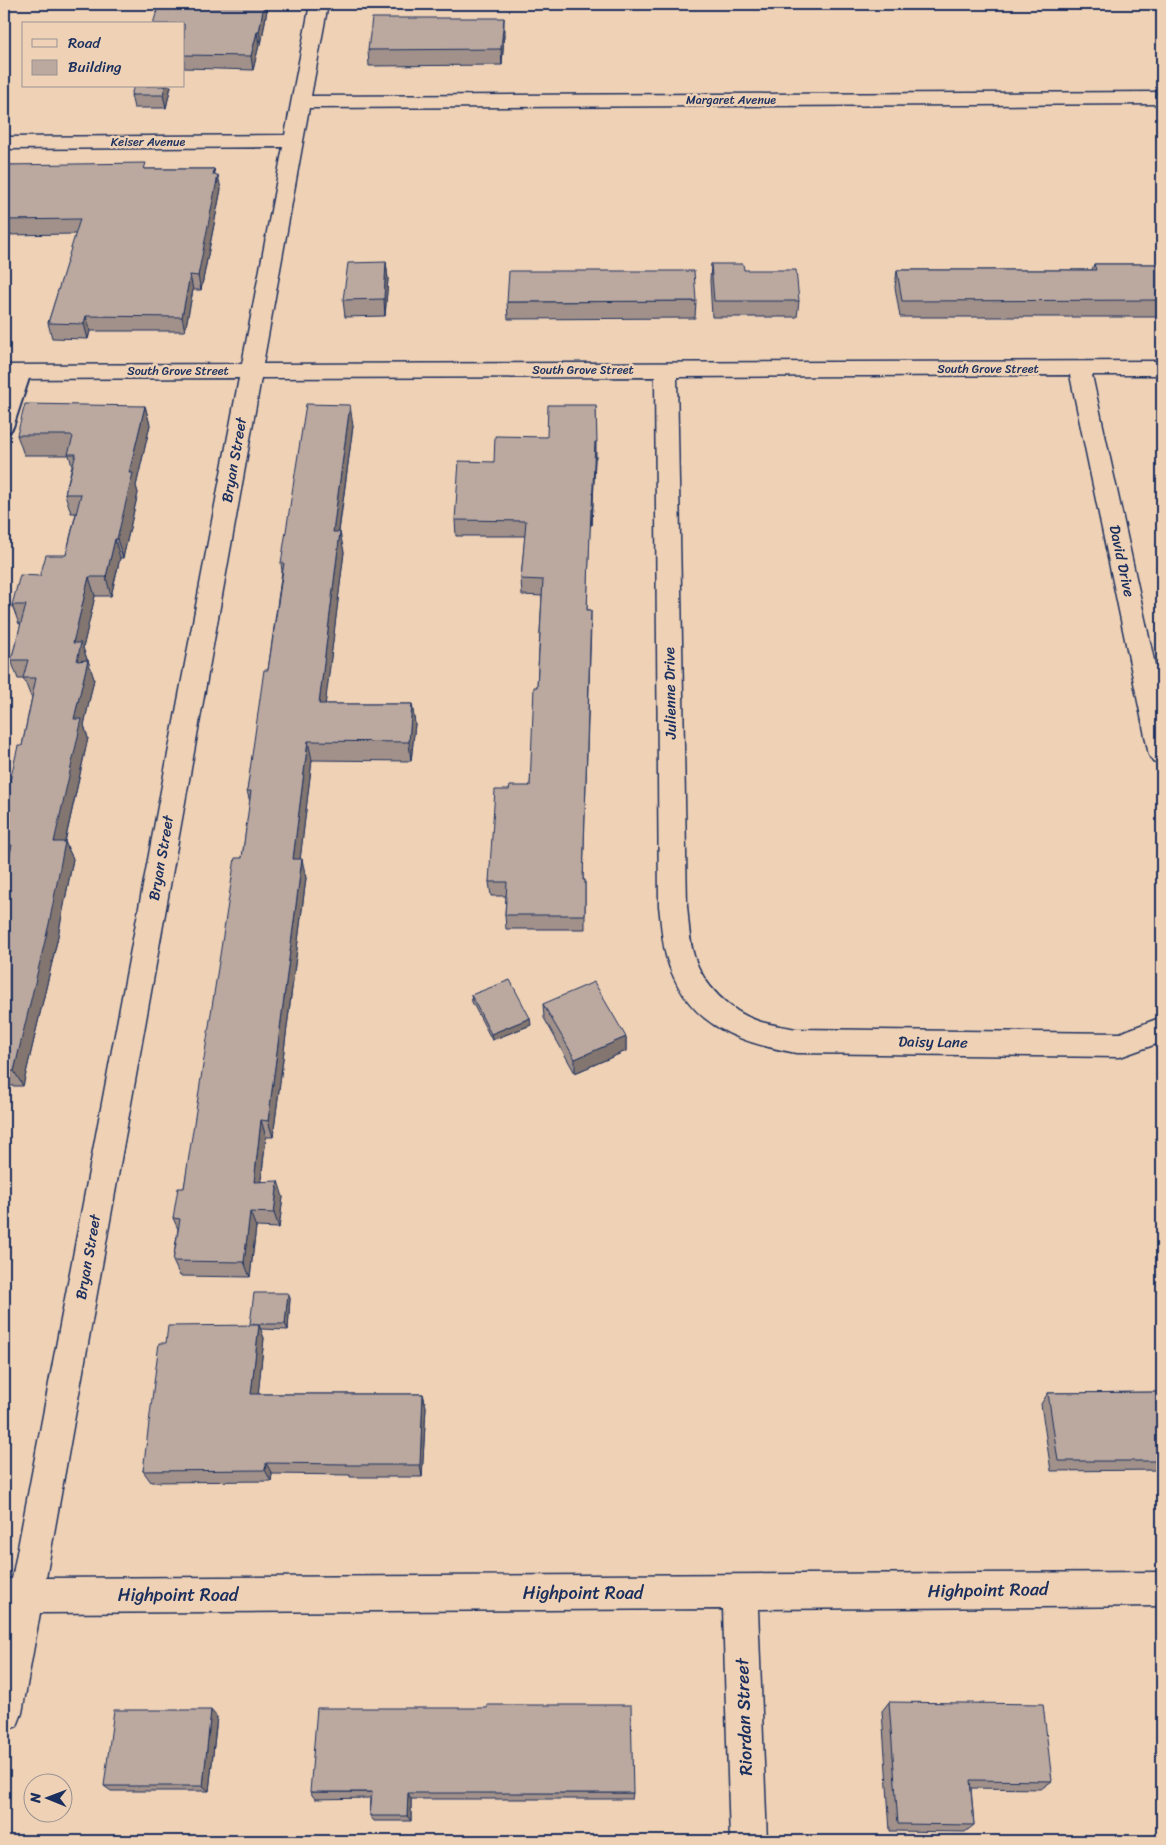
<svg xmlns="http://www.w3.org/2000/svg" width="1166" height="1845" viewBox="0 0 1166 1845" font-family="Sriracha,sans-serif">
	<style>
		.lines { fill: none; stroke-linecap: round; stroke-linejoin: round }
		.service-casing { stroke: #1b2f5e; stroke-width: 4 }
		.minor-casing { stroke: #1b2f5e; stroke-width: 3 }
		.service { fill: #efd2b6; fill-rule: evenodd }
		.minor { fill: #efd2b6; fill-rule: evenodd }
		.wall { fill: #a1918a; stroke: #1b2f5e }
		.shaded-wall { fill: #837670; stroke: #1b2f5e }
		.building { fill: #bba9a0; stroke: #1b2f5e }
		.labels { text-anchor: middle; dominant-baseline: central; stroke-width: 5; stroke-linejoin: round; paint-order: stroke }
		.far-street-label { font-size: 12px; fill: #1b2f5e; stroke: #efd2b6 }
		.street-label { font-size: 15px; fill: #1b2f5e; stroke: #efd2b6 }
		.near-street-label { font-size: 18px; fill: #1b2f5e; stroke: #efd2b6 }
	</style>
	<rect width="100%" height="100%" fill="#efd2b6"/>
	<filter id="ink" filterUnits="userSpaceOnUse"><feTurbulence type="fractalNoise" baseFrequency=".02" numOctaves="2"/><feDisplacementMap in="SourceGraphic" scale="10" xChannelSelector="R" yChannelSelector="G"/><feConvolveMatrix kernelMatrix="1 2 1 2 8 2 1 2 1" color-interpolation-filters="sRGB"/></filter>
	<g filter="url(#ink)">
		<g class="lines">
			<!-- service casing -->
			<g class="service-casing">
				<polygon id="service" points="22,366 28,368 31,372 13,427 10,431 4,433 4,400 13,372 16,368"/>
			</g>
			<!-- minor casing -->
			<g class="minor-casing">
				<path id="minor" d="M310,4h18l-17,92 851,-4v12l-853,4 -46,256 899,-3v14h-70l70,322v68l-9,-3 -4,-7 -79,-380 -393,2 10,529c2,17 2,34 7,50 9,29 35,55 64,65 12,4 25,5 38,8l324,4 42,-16v25l-42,15 -324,-4c-63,-12 -110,-29 -130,-97 -4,-16 -5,-34 -7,-50l-4,-529 -394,1 -215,1200 1116,-6v34l-404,3 9,232h-37l-7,-232 -683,4 -18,100 -5,13 -13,5v-152h8l227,-1201 -235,1v-14l238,-1 41,-217 -279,2v-12l281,-2z"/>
			</g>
			<!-- service -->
			<use href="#service" class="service"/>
			<!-- minor -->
			<use href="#minor" class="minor"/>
		</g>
		<!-- wall -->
		<g class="wall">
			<polygon points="268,4 261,45 259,45 253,70 184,68 184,24"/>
			<polygon points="504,35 502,65 369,66 368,50"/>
			<polygon points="171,86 166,108 134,108 131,95"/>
			<polygon points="4,165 147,169 214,169 215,175 221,189 201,290 193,290 185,331 90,331 88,339 52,338 48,323 76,234 4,235"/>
			<polygon points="386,262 388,279 385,316 345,317 343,300"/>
			<polygon points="711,264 744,270 799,301 797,317 712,317 710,281"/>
			<polygon points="1094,264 1162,264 1162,317 900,317 895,287 897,270 1092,270"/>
			<polygon points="696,301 695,318 508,319 507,302"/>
			<polygon points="596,405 596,458 595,458 592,525 590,525 587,610 591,610 591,625 583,880 585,880 585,929 506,929 505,915 506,896 491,896 489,882 509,790 530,786 537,687 542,596 522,595 521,579 525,536 456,536 455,520 494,462 547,437"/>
			<polygon points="145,406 150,425 136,486 138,493 123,558 120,558 111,596 95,596 83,648 94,679 84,725 88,738 65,842 73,859 57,941 23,1086 4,1086 4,879 8,862 4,862 4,807 22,746 32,697 31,697 24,679 18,679 11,660 21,624 19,624 12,605 40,576 66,555 76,513 71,513 65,494 72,466 69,455 24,455 17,435"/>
			<polygon points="353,426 339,532 344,552 325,704 412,704 415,724 411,761 312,760 300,859 306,878 273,1137 266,1137 261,1182 283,1197 279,1228 256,1227 250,1277 180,1276 173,1261 178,1229 173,1218 184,1188 242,858 250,802 247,791 268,670 282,571 281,563"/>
			<polygon points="471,995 531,1025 492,1040 472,1002"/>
			<polygon points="543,1004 626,1037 626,1051 575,1073 544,1018"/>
			<polygon points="290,1298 288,1330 260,1329 264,1338 258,1394 423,1394 426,1407 422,1477 350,1477 350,1475 272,1474 271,1481 151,1482 143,1471 166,1343 251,1325 250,1324"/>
			<polygon points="1162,1392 1162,1470 1051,1471 1041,1404 1048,1393"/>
			<polygon points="889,1702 1052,1781 1041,1789 971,1788 974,1825 965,1832 890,1831 882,1711"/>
			<polygon points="217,1717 209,1791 111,1791 104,1786"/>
			<polygon points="310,1792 633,1793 632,1799 411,1799 411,1821 374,1821 370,1816 371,1798 315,1799"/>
		</g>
		<!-- shaded-wall -->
		<g class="shaded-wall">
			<polygon points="264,4 268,4 261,45 259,32"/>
			<polygon points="504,18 504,35 502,65 501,49"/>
			<polygon points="257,32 259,45 253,70 251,56"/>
			<polygon points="165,86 171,86 166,108 163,95"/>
			<polygon points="214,169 217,184 218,175 221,189 201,290 198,276"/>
			<polygon points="386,262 388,279 385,316 384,299"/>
			<polygon points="190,275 193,290 185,331 182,317"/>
			<polygon points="86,316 90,331 88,339 84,324"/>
			<polygon points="350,405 353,426 336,552 333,532"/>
			<polygon points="145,406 150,425 136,486 138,493 123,558 117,539 129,473"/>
			<polygon points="595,442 595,458 592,525 592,509"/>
			<polygon points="340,532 344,552 323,723 319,704"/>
			<polygon points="115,539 120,558 111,596 106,577"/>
			<polygon points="89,577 95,596 83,648 88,662 77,661 73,643"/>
			<polygon points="88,660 94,679 84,725 88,738 61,859 54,842 74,719"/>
			<polygon points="412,704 415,724 411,761 409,742"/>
			<polygon points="308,741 312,760 298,877 293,859"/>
			<polygon points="65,842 73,859 57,941 23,1086 14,1071"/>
			<polygon points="302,859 306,878 273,1137 268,1121"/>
			<polygon points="530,1018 531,1025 492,1040 491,1034"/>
			<polygon points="626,1037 626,1051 575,1073 575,1059"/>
			<polygon points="261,1120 266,1137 259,1197 254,1182"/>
			<polygon points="278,1181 283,1197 279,1228 274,1213"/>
			<polygon points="250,1212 256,1227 250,1277 244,1262"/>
			<polygon points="288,1293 290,1298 288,1330 285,1324"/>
			<polygon points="259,1325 264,1338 257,1406 251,1394"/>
			<polygon points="423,1394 426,1407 422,1477 420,1465"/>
			<polygon points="266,1463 272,1474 271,1481 265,1470"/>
			<polygon points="211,1710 217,1717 209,1791 203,1786"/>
			<polygon points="408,1793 411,1799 411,1821 407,1816"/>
		</g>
		<!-- building -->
		<g class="building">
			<polygon points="159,4 264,4 259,32 257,32 251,56 184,55 184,24 153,24"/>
			<polygon points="372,18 504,18 501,49 368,50"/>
			<polygon points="134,86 165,86 163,95 131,95"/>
			<polygon points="146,163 144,169 214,169 213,175 218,175 198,276 190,275 182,317 86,316 84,324 48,323 80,219 4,220 4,165"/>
			<polygon points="386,262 384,299 343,300 348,263"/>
			<polygon points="711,264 743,264 744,270 796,270 799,301 714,301"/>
			<polygon points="1094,264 1162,264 1162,300 902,301 897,270 1096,270"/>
			<polygon points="509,271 694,271 696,301 507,302"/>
			<polygon points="25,404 145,406 129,473 133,473 117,539 115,539 106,577 89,577 73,643 81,643 77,661 88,660 74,719 82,719 54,842 65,842 49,924 14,1071 4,1071 4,879 12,845 4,845 4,807 18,746 22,746 36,678 23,678 28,660 11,660 26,605 12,605 20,575 40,576 46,555 66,555 81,494 65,494 76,454 68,454 73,437 71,435 17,435"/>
			<polygon points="306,404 350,405 333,532 340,532 319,704 412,704 409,742 308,741 293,859 302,859 268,1121 261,1120 254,1182 278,1181 274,1213 250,1212 244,1262 173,1261 180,1219 173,1218 178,1188 184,1188 235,858 242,858 251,791 247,791 264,670 268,670 284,563 281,563"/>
			<polygon points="548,405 596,405 597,442 595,442 592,509 591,509 587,610 591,610 583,880 585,880 585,915 505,915 507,882 489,882 495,790 509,790 510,786 530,786 534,687 537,687 543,580 521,579 526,521 455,520 459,461 494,462 495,436 547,437"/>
			<polygon points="510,980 530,1018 491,1034 471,995"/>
			<polygon points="594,982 626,1037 575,1059 543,1004"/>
			<polygon points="254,1293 288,1293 285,1324 250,1324"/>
			<polygon points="259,1325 251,1394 423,1394 420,1465 346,1465 347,1464 266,1463 265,1470 143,1471 159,1343 166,1343 168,1326"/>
			<polygon points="1162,1392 1162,1461 1058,1461 1048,1393"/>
			<polygon points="889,1702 1043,1704 1052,1781 970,1780 974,1825 898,1824"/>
			<polygon points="487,1705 631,1705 633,1793 408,1793 407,1816 370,1816 372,1792 310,1792 317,1708 487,1708"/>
			<polygon points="114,1710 211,1710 203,1786 104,1786"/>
		</g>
	</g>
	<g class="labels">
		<!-- far-street labels -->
		<g class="far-street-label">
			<text x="731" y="100">Margaret Avenue</text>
			<text x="148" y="142">Keiser Avenue</text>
			<text x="988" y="369">South Grove Street</text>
			<text x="583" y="370">South Grove Street</text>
			<text x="178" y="371">South Grove Street</text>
		</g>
		<!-- street labels -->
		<g class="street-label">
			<text transform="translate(234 460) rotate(-80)">Bryan Street</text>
			<text transform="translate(1122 561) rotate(78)">David Drive</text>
			<text transform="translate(670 693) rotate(-91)">Julienne Drive</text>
			<text transform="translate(161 858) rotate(-80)">Bryan Street</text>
			<text transform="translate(933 1042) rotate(1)">Daisy Lane</text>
			<text transform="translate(88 1257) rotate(-80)">Bryan Street</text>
		</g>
		<!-- near-street labels -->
		<g class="near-street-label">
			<text transform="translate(988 1590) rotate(-1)">Highpoint Road</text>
			<text x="583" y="1593">Highpoint Road</text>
			<text x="178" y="1595">Highpoint Road</text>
			<text transform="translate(744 1717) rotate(-92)">Riordan Street</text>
		</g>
	</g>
	<!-- margin -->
	<rect width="1166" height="1845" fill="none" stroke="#efd2b6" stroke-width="20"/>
	<rect x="10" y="10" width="1146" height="1825" fill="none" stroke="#1b2f5e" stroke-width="2" filter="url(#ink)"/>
	<!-- legend -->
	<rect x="22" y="22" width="162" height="65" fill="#efd2b6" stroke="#9a9193"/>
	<rect x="32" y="39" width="25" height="8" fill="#efd2b6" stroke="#9a9193"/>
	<text x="68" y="48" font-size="15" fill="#1b2f5e">Road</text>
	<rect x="32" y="60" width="25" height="15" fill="#bba9a0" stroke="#9a9193"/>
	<text x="68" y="72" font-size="15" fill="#1b2f5e">Building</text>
	<!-- north arrow -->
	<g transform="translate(48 1798) rotate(271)"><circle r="24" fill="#efd2b6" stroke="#9a9193"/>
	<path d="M0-4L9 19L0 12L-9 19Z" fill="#1b2f5e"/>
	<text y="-8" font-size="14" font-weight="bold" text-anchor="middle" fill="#1b2f5e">N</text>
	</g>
</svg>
